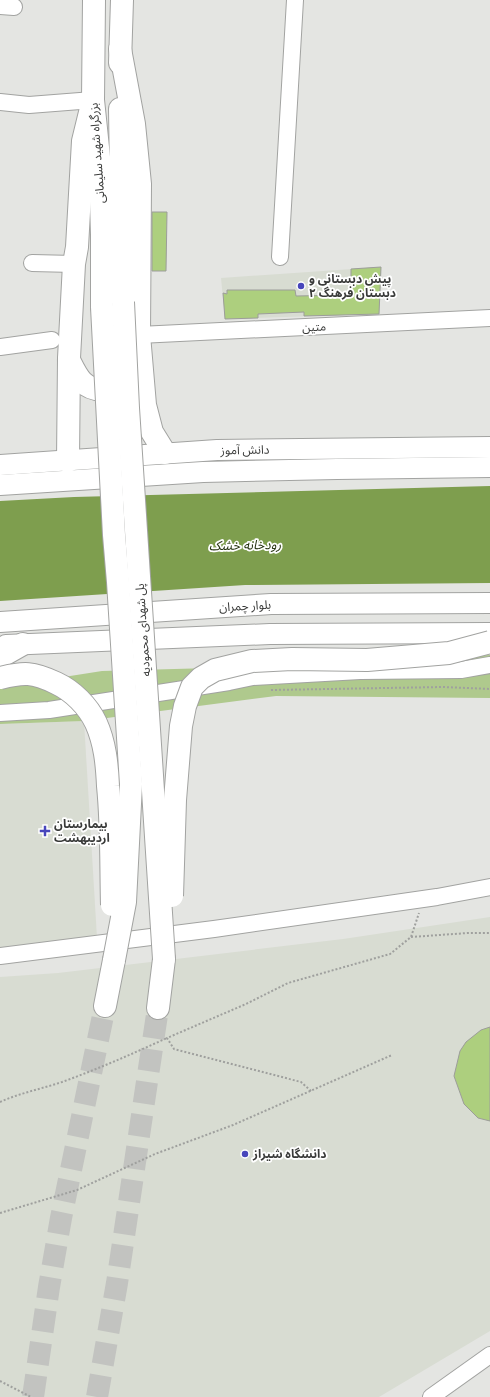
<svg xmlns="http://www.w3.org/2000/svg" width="490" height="1397" viewBox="0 0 490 1397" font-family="'Roboto Condensed','Noto Sans Arabic',sans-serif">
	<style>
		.built { fill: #d8dcd2 }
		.green { fill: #afc98d }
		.water { fill: #7e9e4e }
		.building { fill: #adcf7e; stroke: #9c9d9a }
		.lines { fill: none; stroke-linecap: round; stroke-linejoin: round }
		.highway-tunnel { stroke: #c2c3c0; stroke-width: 22; stroke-dasharray: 22 11; stroke-linecap: butt }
		.minor-casing { stroke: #a2a3a1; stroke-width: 18 }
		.major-casing { stroke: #a2a3a1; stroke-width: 22 }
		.highway-casing { stroke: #a2a3a1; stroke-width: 24 }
		.path { stroke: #9fa09e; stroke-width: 2; stroke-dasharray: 2 2; stroke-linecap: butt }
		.minor { stroke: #fff; stroke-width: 16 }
		.major { stroke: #fff; stroke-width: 20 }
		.highway { stroke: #fff; stroke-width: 22 }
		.highway-bridge-casing { stroke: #a2a3a1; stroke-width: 24; stroke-linecap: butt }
		.highway-bridge { stroke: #fff; stroke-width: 22 }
		.poi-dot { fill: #4745bb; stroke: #fff; stroke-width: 1.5 }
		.labels { text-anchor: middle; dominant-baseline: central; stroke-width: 3.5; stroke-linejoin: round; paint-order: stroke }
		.street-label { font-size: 12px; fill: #393a39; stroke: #fff }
		.poi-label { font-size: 12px; font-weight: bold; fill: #393a39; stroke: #fff; text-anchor: start }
		.water-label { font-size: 13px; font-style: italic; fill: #283614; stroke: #fff }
	</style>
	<rect width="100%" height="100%" fill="#e4e5e2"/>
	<!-- built -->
	<g class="built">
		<polygon points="381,267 379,314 225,319 221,278"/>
		<polygon points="84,721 97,938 0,948 0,724"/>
		<polygon points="490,917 490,1331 379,1397 0,1397 0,977 58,973 343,939"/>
	</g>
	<!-- green -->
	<polygon class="green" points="490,655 490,698 276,696 84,721 0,724 0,687 102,671 286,666"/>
	<!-- water -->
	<polygon class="water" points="490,486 490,583 245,585 0,601 0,501 74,497"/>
	<!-- building -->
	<g class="building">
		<polygon points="152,212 167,212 166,271 152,271"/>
		<polygon points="381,267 379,314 304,316 304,312 258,314 258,318 225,319 223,293 227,294 227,290 295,290 296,296 351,295 351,269"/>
		<polygon points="490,1027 490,1121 478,1118 464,1104 454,1076 460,1051 466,1042 481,1030"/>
	</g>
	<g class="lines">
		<!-- highway-tunnel -->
		<g class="highway-tunnel">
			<polyline points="33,1397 49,1287 61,1218 105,1006"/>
			<polyline points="97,1397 117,1283 158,1008"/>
		</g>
		<!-- minor casing -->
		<g class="minor-casing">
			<g id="minor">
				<polyline points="0,6 14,7"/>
				<polyline points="0,102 29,105 93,100"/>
				<polyline points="280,257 295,0"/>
				<polyline points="32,263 74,264"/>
				<polyline points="139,335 490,318"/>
				<polyline points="0,347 52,340"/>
				<polyline points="0,713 49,710 229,682 253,677 360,671 461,670 490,665"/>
				<polyline points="0,956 214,929 437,897 490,887"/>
				<polyline points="431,1397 490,1355"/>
			</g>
		</g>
		<!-- major casing -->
		<g class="major-casing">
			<g id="major">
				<polyline points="0,465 217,450 490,447"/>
				<polyline points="0,485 203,472 337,469 490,467"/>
				<polyline points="0,622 271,604 490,603"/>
				<polyline points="6,645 270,634 490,633"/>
			</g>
		</g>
		<!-- highway casing -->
		<g class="highway-casing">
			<g id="highway">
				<polyline points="94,0 93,100 100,167 102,235 102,307"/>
				<polyline points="120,49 134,124 140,184 139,335 145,405 152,432 165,453"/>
				<polyline points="120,63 122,0"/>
				<polyline points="120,109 123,302"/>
				<path d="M69,360c8,16 13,29 34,30 8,0 14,-1 20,-8"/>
				<polyline points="68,461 69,358 74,264 77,247 83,141 93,100"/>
				<polyline points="0,657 23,644"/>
				<polyline points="105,1006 114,960"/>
				<polyline points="158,1008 164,959"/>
			</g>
		</g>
		<!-- path -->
		<g class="path">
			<polyline points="271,690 443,687 490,689"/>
			<polyline points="411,937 468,933 490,933"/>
			<polyline points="311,1091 301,1082 174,1049 167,1038 246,1004 288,983 390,954 411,937 419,913"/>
			<path d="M0,1102c20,-9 41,-13 62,-20 36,-13 70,-28 105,-44"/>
			<polyline points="0,1213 77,1190 155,1154 233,1125 392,1055"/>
			<polyline points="0,1381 31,1397"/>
		</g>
		<!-- minor -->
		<use href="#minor" class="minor"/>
		<!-- major -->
		<use href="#major" class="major"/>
		<!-- highway -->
		<use href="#highway" class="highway"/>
		<!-- highway-bridge casing -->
		<g class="highway-bridge-casing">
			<g id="highway-bridge">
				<polyline points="123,302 128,408 164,959"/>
				<polyline points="102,307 114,535 118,582 131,784 125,902 114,960"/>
				<path d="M0,678c24,-6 33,-6 56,5 17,8 32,23 40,40 9,20 11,41 12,63 4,39 3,79 4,119"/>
				<polyline points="172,896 175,800 181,726 185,706 192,687 201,678 215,670 252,661 292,659 367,660 449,653 490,642"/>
			</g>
		</g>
		<!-- highway-bridge -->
		<use href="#highway-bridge" class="highway-bridge"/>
	</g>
	<!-- markers -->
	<g class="poi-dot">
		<circle cx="301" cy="286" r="4"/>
		<path d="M43 825h4v4h4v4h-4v4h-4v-4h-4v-4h4z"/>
		<circle cx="245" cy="1154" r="4"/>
	</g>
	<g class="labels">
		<!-- street labels -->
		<g class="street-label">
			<text transform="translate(97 153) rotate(-94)">بزرگراه شهید سلیمانی</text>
			<text transform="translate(314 327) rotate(-3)">متین</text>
			<text transform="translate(245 450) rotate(-1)">دانش آموز</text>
			<text transform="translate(245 606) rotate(-3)">بلوار چمران</text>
			<text transform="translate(143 630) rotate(-94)">پل شهدای محمودیه</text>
		</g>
		<!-- poi labels -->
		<g class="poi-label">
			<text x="309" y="279">پیش دبستانی و<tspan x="309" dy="14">دبستان فرهنگ ۲</tspan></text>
			<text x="54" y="824">بیمارستان<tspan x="54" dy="14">اردیبهشت</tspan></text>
			<text x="253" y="1154">دانشگاه شیراز</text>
		</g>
		<!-- water labels -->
		<g class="water-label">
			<text transform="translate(245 545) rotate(-1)">رودخانه خشک</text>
		</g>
	</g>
</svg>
